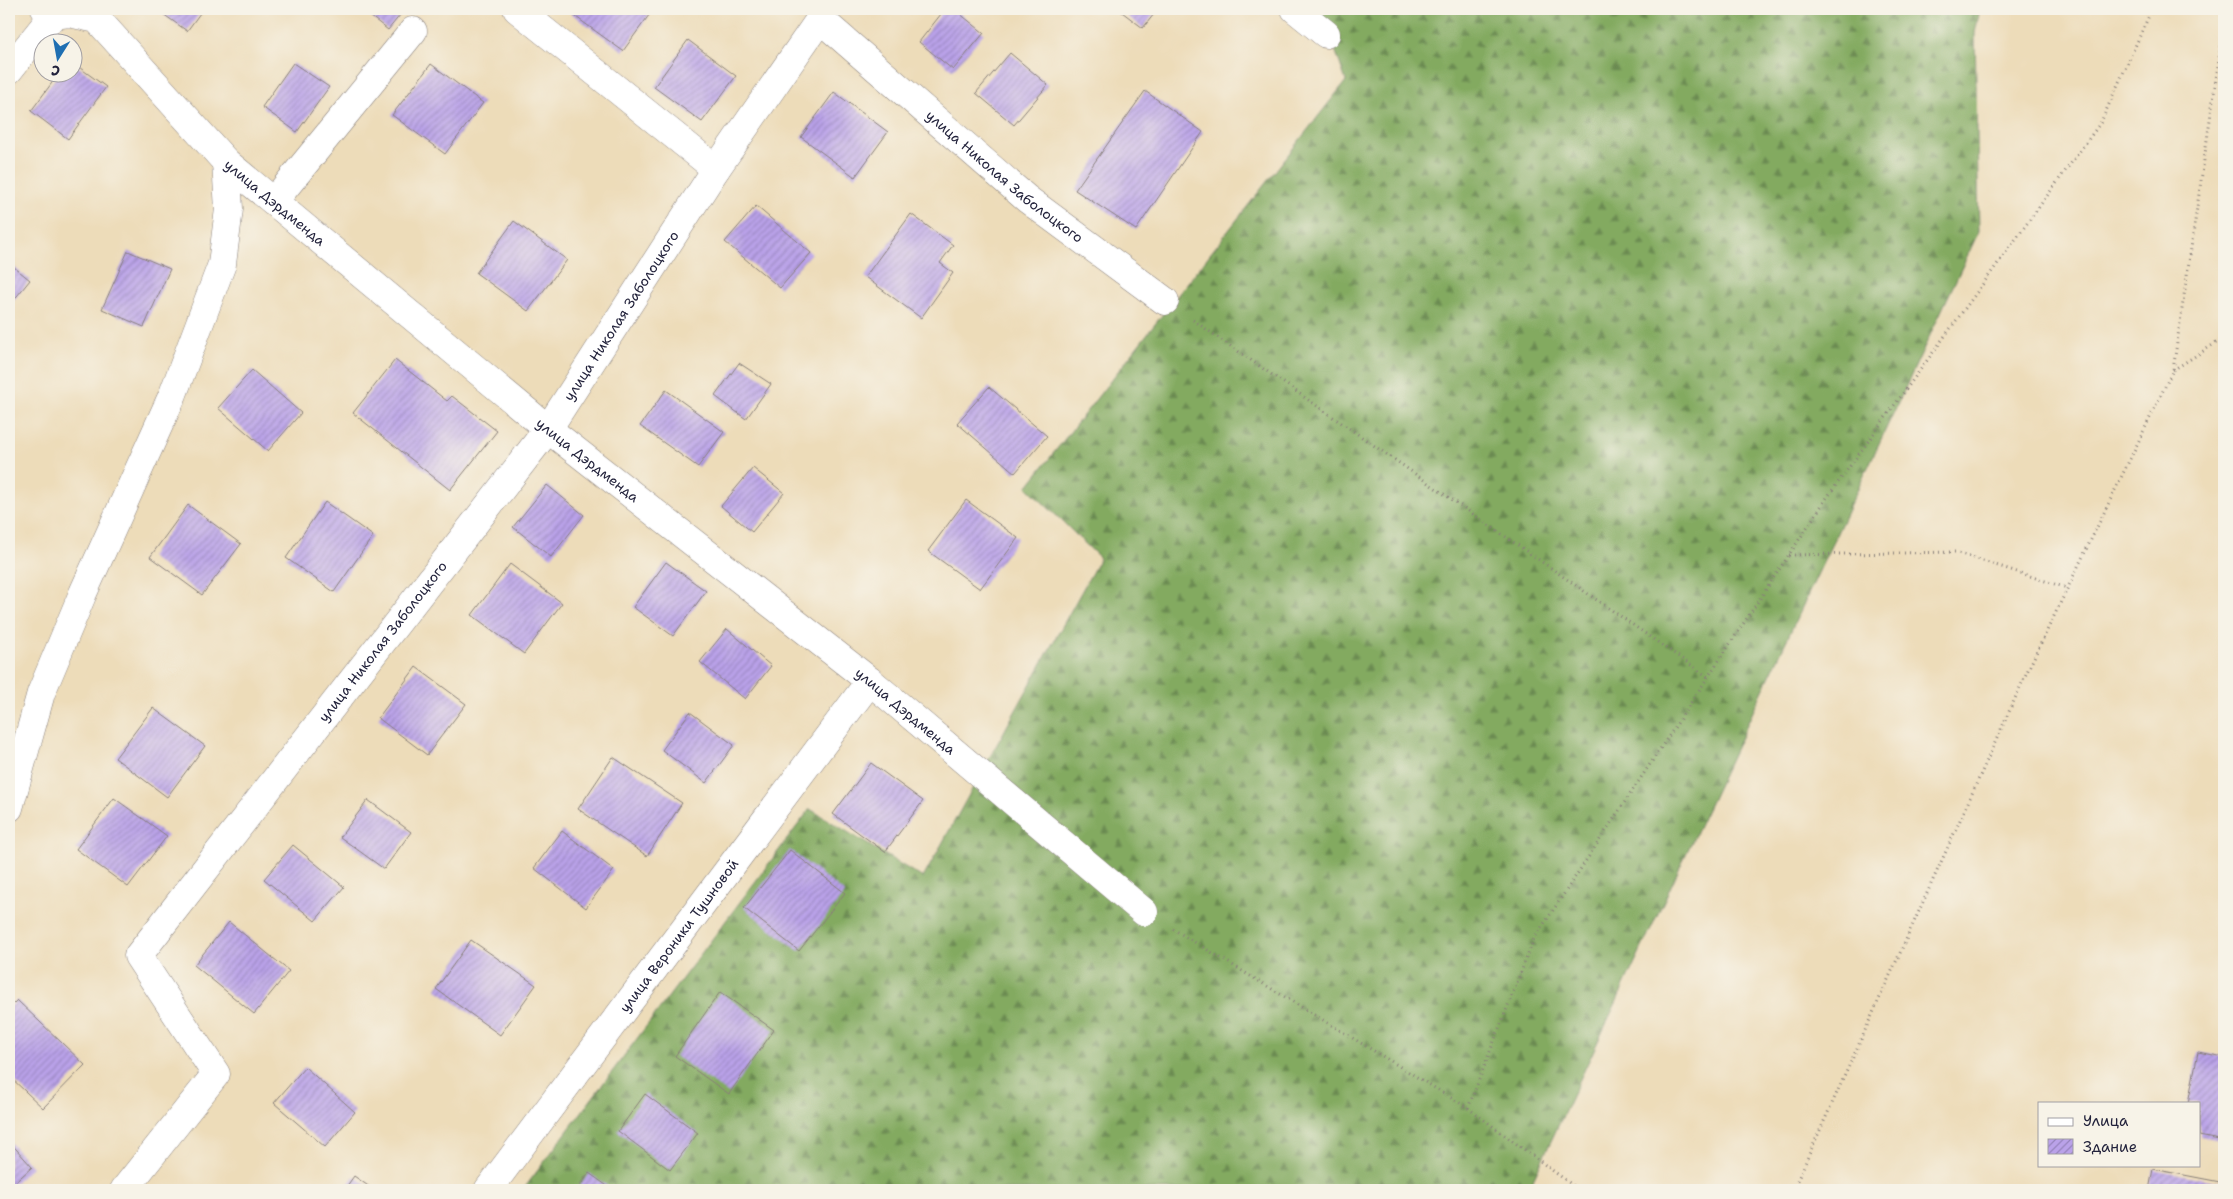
<svg xmlns="http://www.w3.org/2000/svg" width="2233" height="1199" viewBox="0 0 2233 1199" font-family="'Shantell Sans',sans-serif">
	<style>
		.forest { fill: url(#forest-firs); stroke: #52664e }
		.building { fill: url(#building-hatch) }
		.lines { fill: none; stroke-linecap: round; stroke-linejoin: round }
		.minor-casing { stroke: #887f7a; stroke-width: 29 }
		.path { stroke: #887f7a; stroke-width: 3; stroke-dasharray: 1 4; stroke-linecap: butt }
		.minor { stroke: #fff; stroke-width: 28 }
		.labels { text-anchor: middle; dominant-baseline: central; stroke-width: 4; stroke-linejoin: round; paint-order: stroke }
		.street-label { font-size: 14px; fill: #22223b; stroke: #f7f3e8 }
	</style>
	<defs>
		<pattern id="forest-firs" width="22" height="20" patternUnits="userSpaceOnUse" patternTransform="scale(1.25)"><rect width="22" height="20" fill="#83aa61"/><path d="M5 1l3.5 6h-7zM16 11l3.5 6h-7z" fill="#6b8a51"/></pattern>
		<pattern id="building-hatch" width="6" height="6" patternUnits="userSpaceOnUse" patternTransform="scale(1.25)"><rect width="6" height="6" fill="#baa2e9"/><path d="M-1 1l2-2M0 6l6-6M5 7l2-2" fill="none" stroke="#9784be"/></pattern>
	</defs>
	<rect width="100%" height="100%" fill="#f7f3e8"/>
	<filter id="ink" filterUnits="userSpaceOnUse"><feTurbulence type="fractalNoise" baseFrequency=".02" numOctaves="2"/><feDisplacementMap in="SourceGraphic" scale="10" xChannelSelector="R" yChannelSelector="G"/><feConvolveMatrix kernelMatrix="1 2 1 2 8 2 1 2 1" color-interpolation-filters="sRGB"/></filter>
	<filter id="wash" filterUnits="userSpaceOnUse"><feTurbulence type="fractalNoise" baseFrequency=".0096" numOctaves="4" result="noise"/><feDisplacementMap in="SourceGraphic" scale="20" xChannelSelector="R" yChannelSelector="G"/><feGaussianBlur stdDeviation="1.12" result="paint"/><feColorMatrix in="noise" values="0 0 0 0 0 0 0 0 0 0 0 0 0 0 0 0 0 1.4 0 .05"/><feComposite in="paint" operator="in"/></filter>
	<g filter="url(#wash)">
		<rect width="100%" height="100%" fill="#eddcb9"/>
		<!-- forest -->
		<polygon class="forest" points="1321,9 1980,9 1975,33 1979,231 1528,1190 523,1190 810,809 923,878 1100,558 1027,487 1346,81"/>
		<g id="blocks">
			<!-- building -->
			<g class="building">
				<polygon points="156,9 203,9 187,31"/>
				<polygon points="361,9 405,9 388,30"/>
				<polygon points="565,9 648,9 652,11 623,51"/>
				<polygon points="945,9 954,9 984,33 953,70 919,42"/>
				<polygon points="1118,9 1158,9 1143,28"/>
				<polygon points="688,40 736,76 702,122 654,87"/>
				<polygon points="1010,53 1048,85 1014,125 976,93"/>
				<polygon points="72,62 106,87 68,139 31,111 60,72 72,72"/>
				<polygon points="293,63 329,87 297,132 262,107"/>
				<polygon points="431,64 483,103 445,154 392,115"/>
				<polygon points="1145,91 1203,132 1136,230 1075,190"/>
				<polygon points="834,92 888,132 855,177 801,137"/>
				<polygon points="756,206 811,253 780,288 725,242"/>
				<polygon points="911,214 953,245 940,263 953,273 921,318 865,277"/>
				<polygon points="514,221 567,260 528,311 476,273"/>
				<polygon points="128,251 170,269 144,327 102,309"/>
				<polygon points="9,263 30,280 9,306"/>
				<polygon points="395,360 447,401 452,396 497,431 450,490 353,413"/>
				<polygon points="739,363 771,384 746,419 715,396"/>
				<polygon points="252,370 301,413 268,451 218,408"/>
				<polygon points="989,387 1047,436 1015,473 957,423"/>
				<polygon points="666,390 724,432 698,467 640,426"/>
				<polygon points="753,468 784,493 752,532 721,506"/>
				<polygon points="547,485 584,515 551,557 513,527"/>
				<polygon points="966,500 1018,538 980,589 928,551"/>
				<polygon points="325,502 373,536 334,592 286,558"/>
				<polygon points="188,505 241,544 202,595 150,557"/>
				<polygon points="666,562 706,591 673,636 633,607"/>
				<polygon points="510,564 562,603 524,654 472,615"/>
				<polygon points="727,629 771,666 745,699 700,662"/>
				<polygon points="416,667 466,704 427,755 378,718"/>
				<polygon points="153,708 205,746 167,797 115,758"/>
				<polygon points="690,712 734,745 706,783 662,750"/>
				<polygon points="613,757 682,803 647,856 578,809"/>
				<polygon points="871,763 923,801 885,852 833,814"/>
				<polygon points="114,798 167,836 128,887 76,849"/>
				<polygon points="368,800 411,832 384,869 340,837"/>
				<polygon points="562,831 614,870 586,908 534,868"/>
				<polygon points="293,845 344,887 315,921 264,879"/>
				<polygon points="790,850 845,893 799,951 744,908"/>
				<polygon points="229,922 289,971 254,1014 194,965"/>
				<polygon points="471,940 536,985 500,1035 436,989"/>
				<polygon points="720,992 774,1030 729,1094 675,1056"/>
				<polygon points="17,1000 85,1065 43,1108 9,1076 9,1008"/>
				<polygon points="2198,1052 2224,1057 2224,1141 2199,1136 2199,1103 2188,1103"/>
				<polygon points="305,1067 355,1112 325,1147 274,1103"/>
				<polygon points="645,1094 698,1133 670,1170 618,1131"/>
				<polygon points="9,1141 32,1167 9,1188"/>
				<polygon points="2153,1169 2220,1182 2219,1190 2149,1190"/>
				<polygon points="589,1173 613,1190 577,1190"/>
				<polygon points="354,1176 374,1190 344,1190"/>
			</g>
		</g>
	</g>
	<g filter="url(#ink)">
		<use href="#blocks" fill-opacity="0" stroke="#887f7a" stroke-width="1"/>
		<g class="lines">
			<!-- minor casing -->
			<g class="minor-casing">
				<g id="minor">
					<path id="s1" d="M45,9l8,6 16,-2 28,6 129,143 322,267 322,252 274,231"/>
					<polyline points="517,9 716,169"/>
					<polyline points="1295,9 1326,34"/>
					<polyline points="9,70 58,9"/>
					<polyline points="274,201 413,31"/>
					<polyline points="9,808 41,693 83,593 173,394 222,264 229,209 226,162"/>
					<path id="s2" d="M124,1190l92,-116 -78,-118 410,-527 168,-260 104,-150 207,180 138,102"/>
					<path id="s3" d="M488,1190l382,-509"/>
				</g>
			</g>
			<!-- path -->
			<g class="path">
				<polyline points="1193,320 1708,677"/>
				<polyline points="2173,370 2224,338"/>
				<polyline points="1789,555 1955,552 2067,588"/>
				<polyline points="1173,929 1468,1108 1579,1190"/>
				<polyline points="1468,1108 1534,939 1826,499 2101,122 2152,9"/>
				<polyline points="1793,1190 2026,674 2173,370 2224,25"/>
			</g>
			<!-- minor -->
			<use href="#minor" class="minor"/>
		</g>
	</g>
	<g class="labels">
		<!-- street labels -->
		<g class="street-label">
			<text stroke="none"><textPath href="#s2" startOffset="1692">улица Николая Заболоцкого</textPath></text>
			<text stroke="none"><textPath href="#s1" startOffset="311">улица Дэрдменда</textPath></text>
			<text stroke="none"><textPath href="#s2" startOffset="1092">улица Николая Заболоцкого</textPath></text>
			<text stroke="none"><textPath href="#s1" startOffset="716">улица Дэрдменда</textPath></text>
			<text stroke="none"><textPath href="#s2" startOffset="688">улица Николая Заболоцкого</textPath></text>
			<text stroke="none"><textPath href="#s1" startOffset="1121">улица Дэрдменда</textPath></text>
			<text stroke="none"><textPath href="#s3" startOffset="318">улица Вероники Тушновой</textPath></text>
		</g>
	</g>
	<!-- margin -->
	<rect width="2233" height="1199" fill="none" stroke="#f7f3e8" stroke-width="30"/>
	<!-- legend -->
	<rect x="2038" y="1102" width="162" height="65" fill="#f7f3e8" stroke="#a29fa3"/>
	<rect x="2048" y="1118" width="25" height="8" fill="#ffffff" stroke="#a29fa3"/>
	<text x="2083" y="1126" font-size="15" fill="#22223b">Улица</text>
	<rect x="2048" y="1139" width="25" height="15" fill="url(#building-hatch)" stroke="#a29fa3"/>
	<text x="2083" y="1152" font-size="15" fill="#22223b">Здание</text>
	<!-- north arrow -->
	<g transform="translate(58 58) rotate(191)"><circle r="24" fill="#f7f3e8" stroke="#a29fa3"/>
	<path d="M0-4L9 19L0 12L-9 19Z" fill="#1f6fb2"/>
	<text y="-8" font-size="14" font-weight="bold" text-anchor="middle" fill="#22223b">С</text>
	</g>
</svg>
